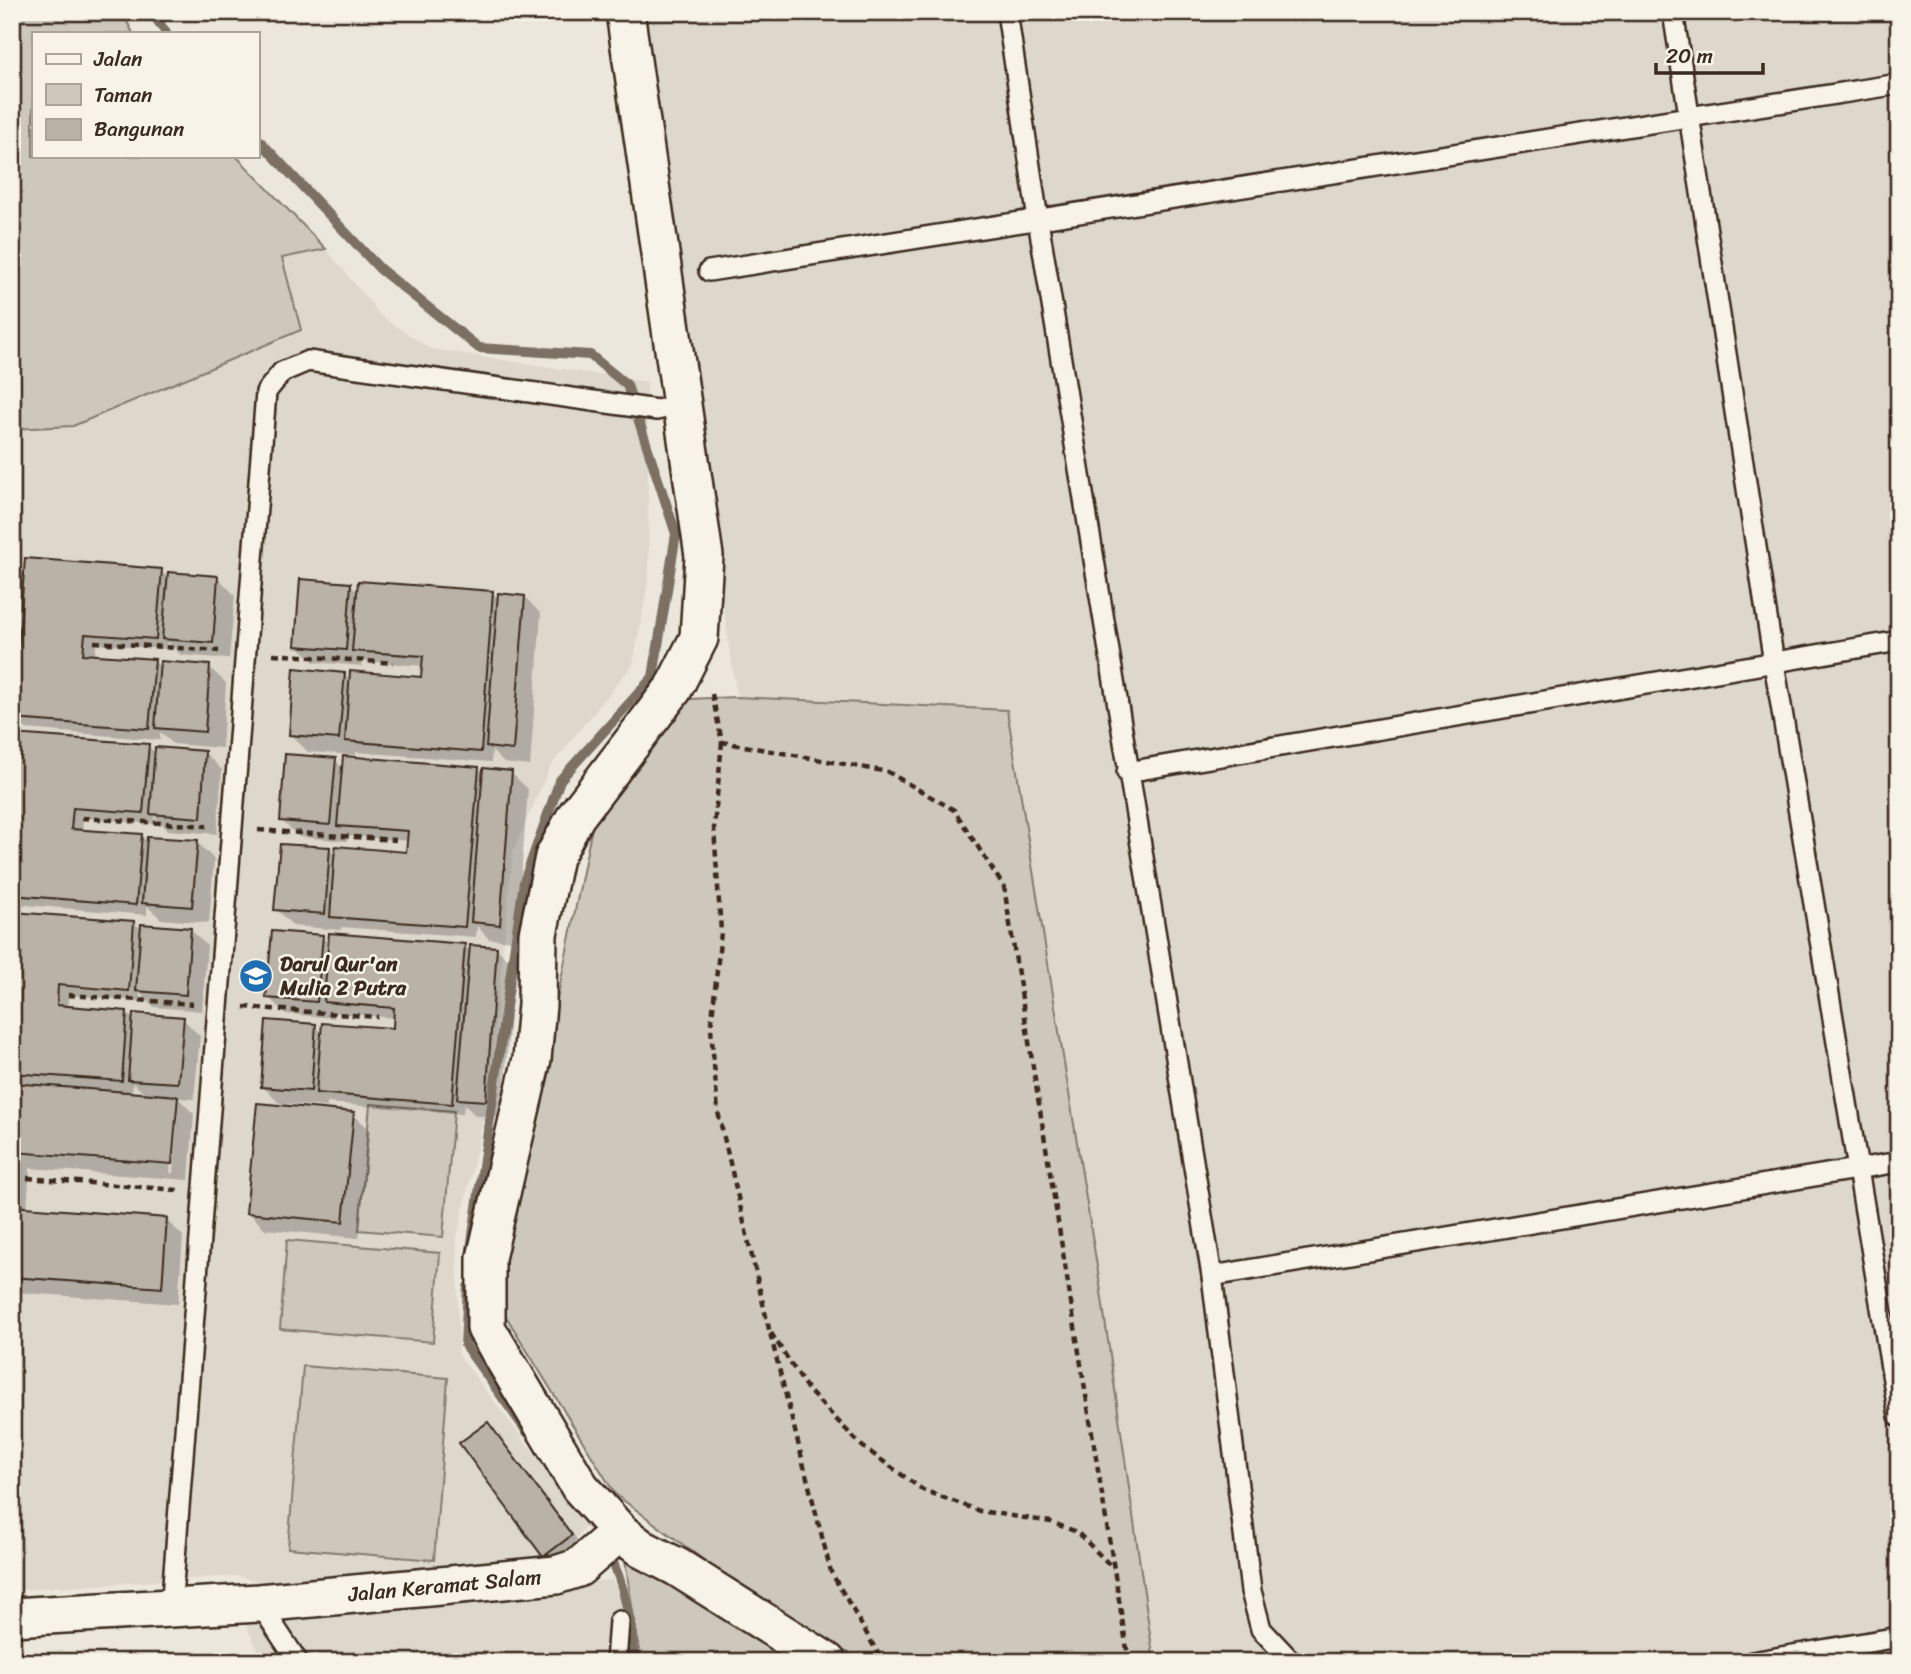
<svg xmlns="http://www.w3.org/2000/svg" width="1911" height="1674" viewBox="0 0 1911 1674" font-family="Sriracha,sans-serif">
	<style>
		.built { fill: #ddd7cc }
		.green { fill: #cec8bc; stroke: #84796d; stroke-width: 2 }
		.shadow { fill: #0003; fill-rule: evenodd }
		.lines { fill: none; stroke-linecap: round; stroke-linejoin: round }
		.stream { stroke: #7c7064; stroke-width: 10 }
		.building { fill: #bab2a7; stroke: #3b2a1e; stroke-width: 2 }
		.lane-casing { stroke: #3b2a1e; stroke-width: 24 }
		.street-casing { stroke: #3b2a1e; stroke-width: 42 }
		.path { stroke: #3b2a1e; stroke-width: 4.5; stroke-dasharray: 7 5; stroke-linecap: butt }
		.lane { stroke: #f7f3e8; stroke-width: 19 }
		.street { stroke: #f7f3e8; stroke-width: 37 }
		.labels { text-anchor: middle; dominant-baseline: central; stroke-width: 5; stroke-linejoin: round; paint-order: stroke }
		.poi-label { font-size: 21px; font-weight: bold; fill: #3b2a1e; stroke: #f7f3e8; text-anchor: start }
		.street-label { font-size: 21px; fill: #3b2a1e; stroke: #f7f3e8 }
	</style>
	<rect width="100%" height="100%" fill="#ece7dc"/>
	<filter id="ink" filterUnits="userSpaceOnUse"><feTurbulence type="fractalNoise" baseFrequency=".0143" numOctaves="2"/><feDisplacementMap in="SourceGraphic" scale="14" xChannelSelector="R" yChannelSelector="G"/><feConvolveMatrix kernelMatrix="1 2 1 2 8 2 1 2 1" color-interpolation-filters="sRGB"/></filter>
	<g filter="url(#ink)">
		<!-- built -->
		<g class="built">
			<polygon points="633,12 1899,12 1899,1662 1154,1662 1100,1285 1007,711 737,697"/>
			<polygon points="326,249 382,317 431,349 647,382 649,578 633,664 550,767 513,852 488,1100 457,1237 459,1355 587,1523 574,1542 551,1562 287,1591 239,1576 12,1590 12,429 73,426 301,329 282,258"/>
			<polygon points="612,1580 627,1608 627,1662 264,1662 243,1619"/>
		</g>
		<!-- green -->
		<g class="green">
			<polygon points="12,12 122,12 133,33 33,33 33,156 236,156 326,249 282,258 301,330 73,426 12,429"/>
			<polygon points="737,697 1007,710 1100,1285 1154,1662 867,1662 792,1626 615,1494 496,1300 592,827 687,699"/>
			<polygon points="370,1104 454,1111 443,1237 359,1230"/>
			<polygon points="287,1240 440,1253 433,1342 280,1329"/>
			<polygon points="303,1366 448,1378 434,1560 288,1548"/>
			<polygon points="625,1561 657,1574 796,1662 641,1662"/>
		</g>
		<!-- shadow -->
		<g class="shadow">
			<polygon points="12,561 26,575 161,571 169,579 218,578 235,595 229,659 181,655 167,641 166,649 96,644 95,656 154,661 161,668 209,667 226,683 222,748 173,744 160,732 160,740 26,729 18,721 17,729 12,729"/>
			<polygon points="350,585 358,593 493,593 499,600 525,597 541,614 530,766 504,763 492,751 491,762 356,752 356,755 308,752 291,735 344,674 351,681 423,679 424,666 362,661 362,666 314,662 297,645"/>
			<polygon points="148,746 156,754 205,753 222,770 217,834 168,830 154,816 154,824 83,818 82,831 141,836 148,843 197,842 214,859 209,923 161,919 147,906 147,915 13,904 12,750"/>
			<polygon points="335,760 344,769 478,768 484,775 511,773 528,789 516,941 489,939 477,926 476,937 341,927 341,930 293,926 276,909 329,849 336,856 408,854 409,841 350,836 347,834 347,841 299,837 282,821"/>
			<path d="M12,913l122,9 8,9 48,-2 17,17 -5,65 -48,-4 -14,-14v8l-72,-6v13l58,5 8,7 49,-1 17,17 -6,63 -16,-1 16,16 -5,66 -159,-12 -3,41 139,11 17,16 -5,68 -166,-12zM133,1083l13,12 -14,-1zM175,1111h3l-5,62h-3z"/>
			<polygon points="322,937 330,945 464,945 471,952 497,949 514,966 502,1117 476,1116 464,1104 463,1114 327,1103 327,1107 279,1103 262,1086 315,1026 323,1034 394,1030 395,1018 337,1013 334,1010 334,1018 285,1014 268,997"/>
			<polygon points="353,1114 370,1130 359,1238 265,1229 248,1212"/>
			<polygon points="488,1424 499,1435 582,1546 555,1566 544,1555"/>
		</g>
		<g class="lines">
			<!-- stream -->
			<g class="stream">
				<polyline points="152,12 166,33"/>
				<polyline points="257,138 380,269 479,348 590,355 627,385 676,534 653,677 560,780 524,882 470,1256"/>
				<polyline points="468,1287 465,1345 528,1433"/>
				<path d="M607,1550c19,36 24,72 27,112"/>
			</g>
		</g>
		<!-- building -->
		<g class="building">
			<polygon points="25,558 162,569 156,639 85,634 83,654 155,659 149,729 13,719"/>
			<polygon points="168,572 218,576 213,643 162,639"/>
			<polygon points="300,579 351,583 346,650 295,646"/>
			<polygon points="358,581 493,591 481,752 345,741 350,671 421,677 423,656 352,651"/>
			<polygon points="498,593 525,596 513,750 486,747"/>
			<polygon points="160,661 210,665 205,732 155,728"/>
			<polygon points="294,668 345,673 339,739 289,735"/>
			<polygon points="13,734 149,744 143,813 73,808 71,829 142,834 136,905 12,895"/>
			<polygon points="155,747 205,751 201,818 150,814"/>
			<polygon points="285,754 336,758 330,825 280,821"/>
			<polygon points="343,756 479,767 465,927 330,917 335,846 406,852 408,831 337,826"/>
			<polygon points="483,768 512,771 500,925 471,922"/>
			<polygon points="147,837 198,840 192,907 142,903"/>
			<polygon points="280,844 330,847 325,914 274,910"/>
			<polygon points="12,912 134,921 129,991 58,985 57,1005 127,1011 122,1081 12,1073"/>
			<polygon points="141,924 191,928 186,995 136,991"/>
			<polygon points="272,931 323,935 317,1002 266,998"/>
			<polygon points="329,933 465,944 452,1104 316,1093 322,1023 393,1028 394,1008 324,1002"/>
			<polygon points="470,945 497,947 486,1101 457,1099"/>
			<polygon points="133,1013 184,1017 178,1083 128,1080"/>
			<polygon points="266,1020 316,1024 311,1091 261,1087"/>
			<polygon points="12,1083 178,1096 172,1164 14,1152 12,1169"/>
			<polygon points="257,1103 354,1112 343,1222 246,1213"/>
			<polygon points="12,1206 167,1218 162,1288 12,1277"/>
			<polygon points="488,1422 572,1535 543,1557 459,1443"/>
			<polygon points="333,1657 396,1662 332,1662"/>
		</g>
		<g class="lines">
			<!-- lane casing -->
			<g class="lane-casing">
				<g id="lane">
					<polyline points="1007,12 1038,220 1212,1276 1251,1591 1261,1629 1292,1662"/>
					<polyline points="1673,12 1774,663 1899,1416"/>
					<polyline points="709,271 1899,84"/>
					<polyline points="1127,772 1899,641"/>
					<polyline points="1212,1276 1899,1162"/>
					<polyline points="259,1603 298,1662"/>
					<polyline points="171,1610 266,392 282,372 308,361 657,410 681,405"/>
					<polyline points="616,1662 619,1621"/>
					<polyline points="1752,1662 1899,1637"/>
				</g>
			</g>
			<!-- street casing -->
			<g class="street-casing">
				<g id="street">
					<polyline points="625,12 704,556 699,638 673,689 576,816 554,857 538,934 537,1005 532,1059 486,1258 486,1328 580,1487 621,1533 642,1549 677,1567 827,1662"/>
					<path id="s1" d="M12,1617l247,-14 297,-28 22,-7 31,-27 12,-8"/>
				</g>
			</g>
			<!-- path -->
			<g class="path">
				<polyline points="94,642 219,651"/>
				<polyline points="273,654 393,663"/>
				<polyline points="712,694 722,742 888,772 954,810 1004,887 1129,1662"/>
				<polyline points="722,742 714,828 721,932 711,1028 718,1112 769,1329 831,1572 883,1662"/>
				<polyline points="82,818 207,826"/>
				<polyline points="258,830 396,840"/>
				<polyline points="68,995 193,1004"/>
				<polyline points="244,1007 378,1017"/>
				<polyline points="27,1178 178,1190"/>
				<polyline points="771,1333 808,1390 862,1446 923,1490 980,1511 1051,1522 1077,1532 1113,1568"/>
			</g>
			<!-- lane -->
			<use href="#lane" class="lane"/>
			<!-- street -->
			<use href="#street" class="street"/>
		</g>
	</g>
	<!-- icons -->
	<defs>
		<g id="school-disc" transform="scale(1.75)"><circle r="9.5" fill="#1f6fb2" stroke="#f7f3e8"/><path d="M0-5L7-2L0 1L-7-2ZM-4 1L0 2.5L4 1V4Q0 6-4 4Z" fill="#fff"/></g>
	</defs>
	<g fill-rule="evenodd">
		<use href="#school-disc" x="256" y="976"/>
	</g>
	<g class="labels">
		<!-- poi labels -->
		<g class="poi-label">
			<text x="280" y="964">Darul Qur'an<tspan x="280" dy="24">Mulia 2 Putra</tspan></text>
		</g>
		<!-- street labels -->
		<g class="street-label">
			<text stroke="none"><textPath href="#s1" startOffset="434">Jalan Keramat Salam</textPath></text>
		</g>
	</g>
	<!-- margin -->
	<rect width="1911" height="1674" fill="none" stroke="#f7f3e8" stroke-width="42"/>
	<rect x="21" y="21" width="1869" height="1632" fill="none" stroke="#3b2a1e" stroke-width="2.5" filter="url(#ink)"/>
	<!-- legend -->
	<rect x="32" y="32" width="228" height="126" fill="#f7f3e8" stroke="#aca397" stroke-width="2"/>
	<rect x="46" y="54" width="35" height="10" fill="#f7f3e8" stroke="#aca397" stroke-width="2"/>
	<text x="94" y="66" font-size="21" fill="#3b2a1e">Jalan</text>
	<rect x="46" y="84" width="35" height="21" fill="#cec8bc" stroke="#aca397" stroke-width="2"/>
	<text x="94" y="102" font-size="21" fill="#3b2a1e">Taman</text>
	<rect x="46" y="119" width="35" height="21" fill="#bab2a7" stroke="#aca397" stroke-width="2"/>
	<text x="94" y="136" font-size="21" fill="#3b2a1e">Bangunan</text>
	<!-- scale -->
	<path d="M1656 63v10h107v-10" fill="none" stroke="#3b2a1e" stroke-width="3.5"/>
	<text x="1666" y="63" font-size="21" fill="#3b2a1e" stroke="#f7f3e8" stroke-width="5" paint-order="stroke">20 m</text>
</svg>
